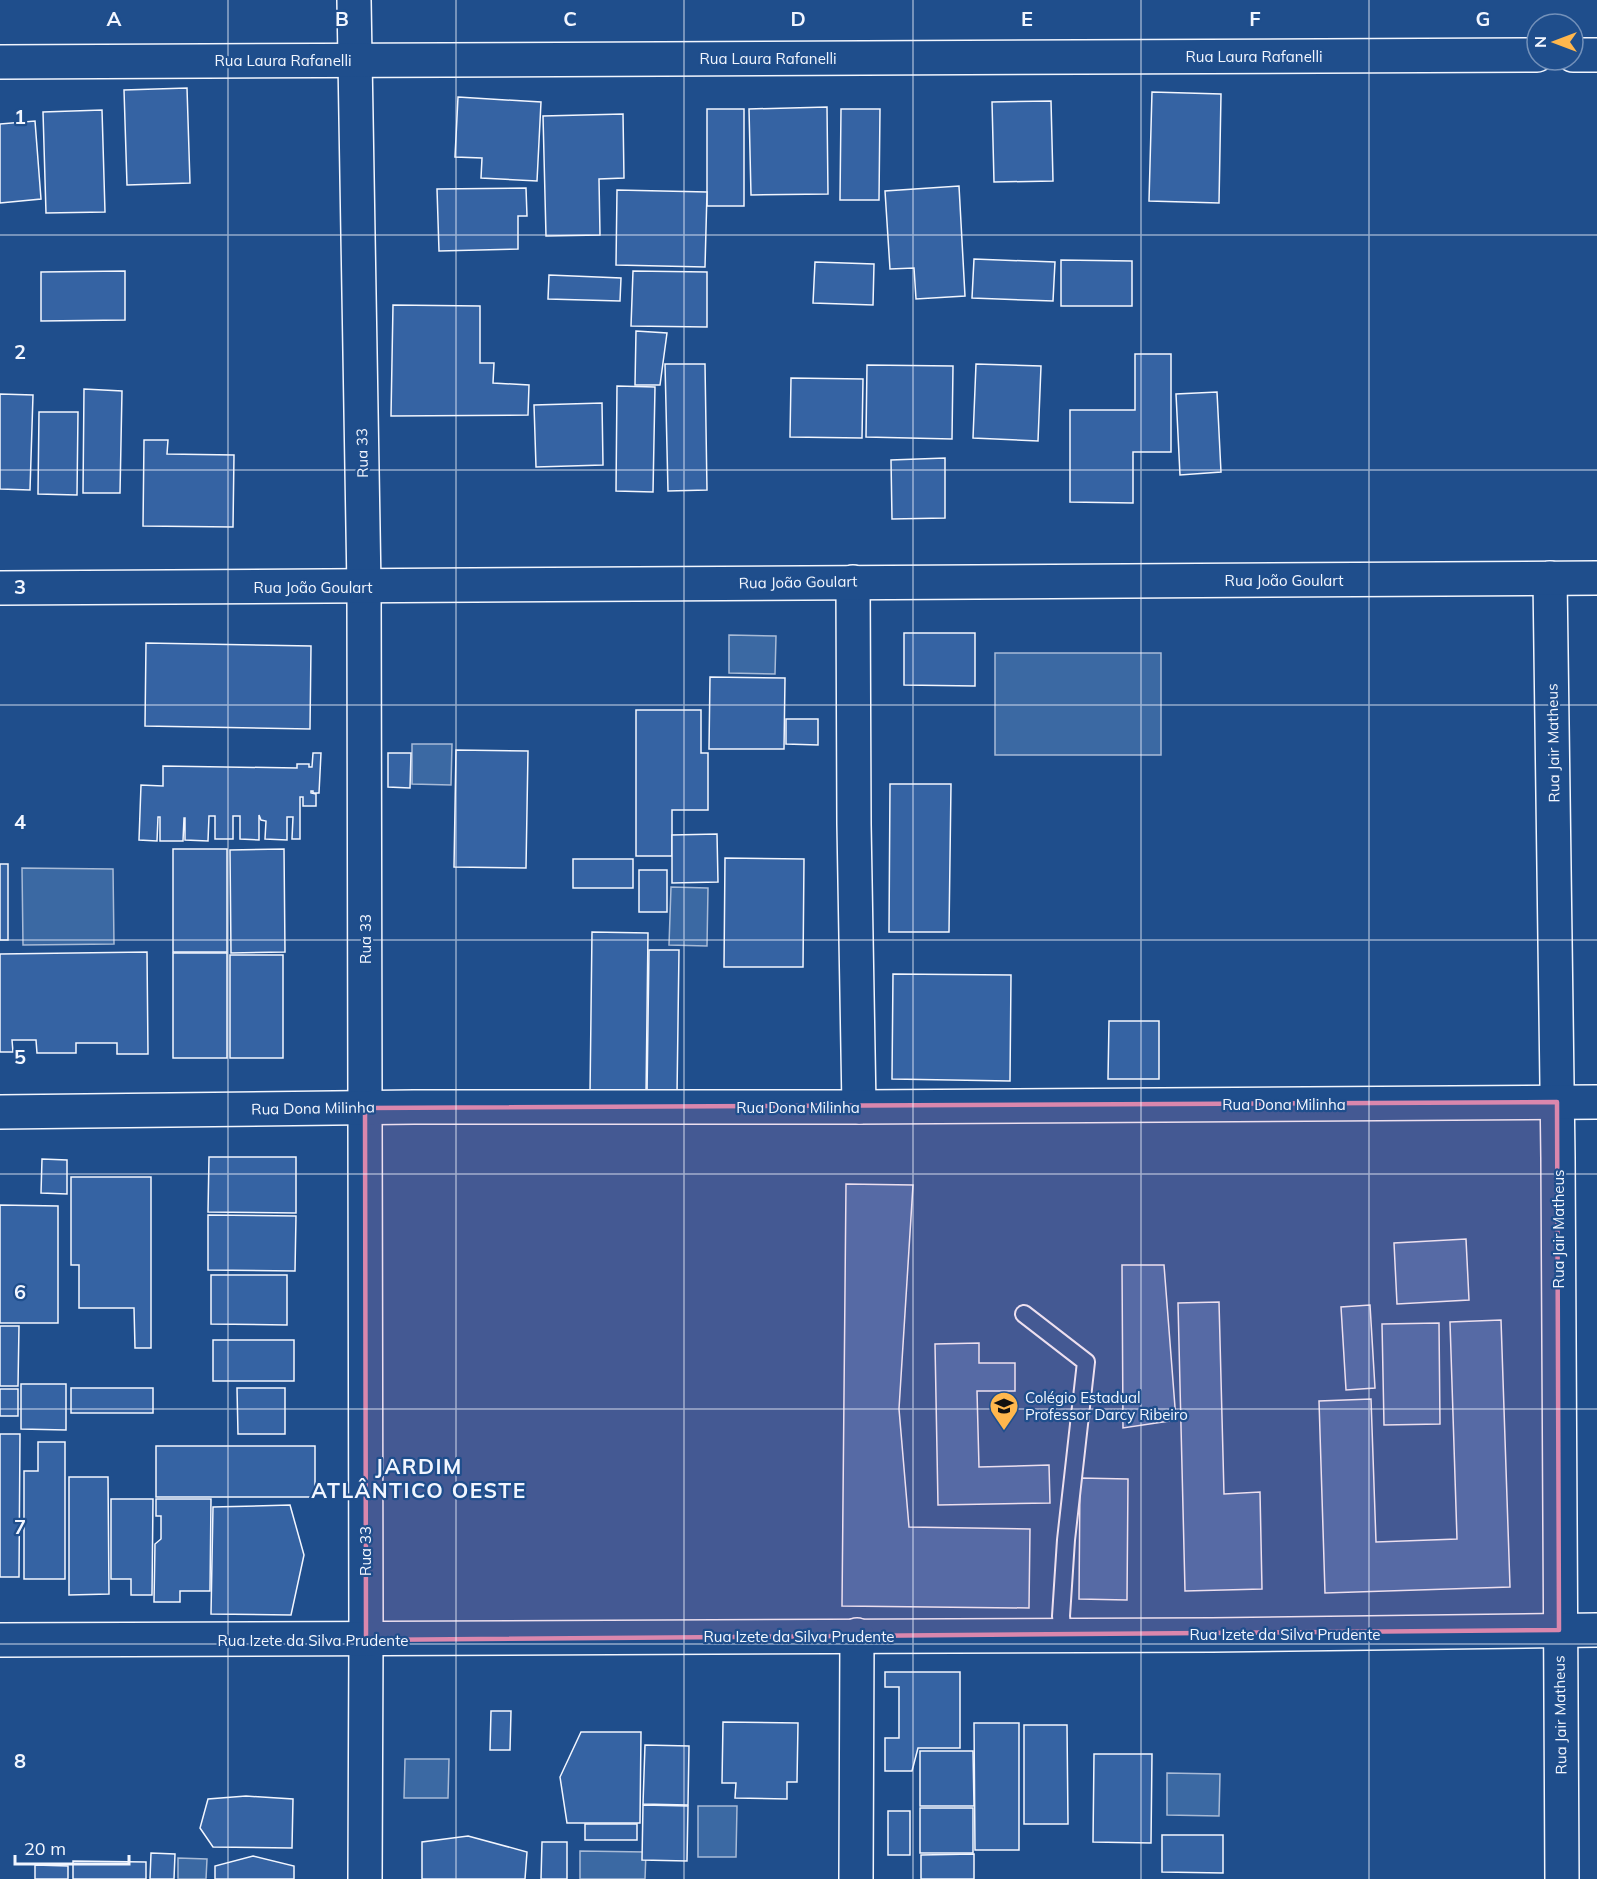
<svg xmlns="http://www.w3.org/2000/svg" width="1597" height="1879" viewBox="0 0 1597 1879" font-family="Mulish,sans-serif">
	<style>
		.water { fill: #3b69a3; stroke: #a8bbd7; stroke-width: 1.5 }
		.building { fill: #3563a3; stroke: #f2f6ff; stroke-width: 1.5 }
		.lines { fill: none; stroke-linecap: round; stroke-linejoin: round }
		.lane-casing { stroke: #f2f6ff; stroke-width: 20 }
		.street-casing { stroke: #f2f6ff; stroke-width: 36 }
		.lane { stroke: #1f4e8c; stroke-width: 16 }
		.street { stroke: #1f4e8c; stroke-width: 33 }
		.marked { fill: #da87ad; fill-opacity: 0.2; stroke: #da87ad; stroke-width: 4.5; stroke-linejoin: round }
		.grid { fill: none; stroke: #f2f6ff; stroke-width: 1.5; stroke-opacity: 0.55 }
		.labels { text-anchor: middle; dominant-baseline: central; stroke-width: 4.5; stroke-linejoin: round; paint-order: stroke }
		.street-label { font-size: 15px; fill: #f2f6ff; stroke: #1f4e8c }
		.poi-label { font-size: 15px; fill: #f2f6ff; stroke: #1f4e8c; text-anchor: start }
		.district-label { font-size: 21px; font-weight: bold; letter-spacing: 1.5px; fill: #f2f6ff; stroke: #1f4e8c }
		.grid-label { font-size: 20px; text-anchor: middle; font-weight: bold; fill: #f2f6ff; stroke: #1f4e8c; stroke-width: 4.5; stroke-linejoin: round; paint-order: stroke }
	</style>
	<rect width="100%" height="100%" fill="#1f4e8c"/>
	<!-- water -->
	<g class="water">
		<polygon points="729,635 776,636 775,674 729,673"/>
		<rect x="995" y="653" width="166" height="102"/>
		<polygon points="412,744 452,744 451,785 412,784"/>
		<polygon points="22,868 113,869 114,944 23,945"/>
		<polygon points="671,887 708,888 707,946 669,945"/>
		<polygon points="405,1759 449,1759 448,1798 404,1798"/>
		<polygon points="1167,1773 1220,1774 1219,1816 1167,1815"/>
		<polygon points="698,1806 737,1806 736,1857 698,1857"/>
		<polygon points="580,1851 646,1852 645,1879 580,1879"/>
		<polygon points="178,1858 207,1859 206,1879 178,1879"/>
	</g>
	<!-- building -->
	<g class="building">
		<polygon points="187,88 190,183 127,185 124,90"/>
		<polygon points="1152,92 1221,94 1219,203 1149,201"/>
		<polygon points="458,97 541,102 537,181 481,178 482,158 455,157"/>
		<polygon points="1051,101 1053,181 994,182 992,102"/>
		<polygon points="827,107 828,194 751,195 749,109"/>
		<rect x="707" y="109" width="37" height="97"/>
		<polygon points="841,109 880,109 879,200 840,200"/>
		<polygon points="102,110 105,212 46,213 43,112"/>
		<polygon points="623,114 624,178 599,179 600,235 546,236 543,116"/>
		<polygon points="35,121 41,199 0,203 0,124"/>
		<polygon points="959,186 965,296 916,299 914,268 890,269 885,191"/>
		<polygon points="526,188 527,216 518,216 518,249 439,251 437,189"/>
		<polygon points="617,190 707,192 705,267 616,265"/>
		<polygon points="974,259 1055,262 1053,301 972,298"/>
		<polygon points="1061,260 1132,261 1132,306 1061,306"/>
		<polygon points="815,262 874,264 873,305 813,303"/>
		<polygon points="125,271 125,320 41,321 41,272"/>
		<polygon points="633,271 707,272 707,327 631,326"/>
		<polygon points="549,275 621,278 620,301 548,299"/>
		<polygon points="393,305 480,306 480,363 494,363 493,383 529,385 528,415 391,416"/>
		<polygon points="636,331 667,333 660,385 635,385"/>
		<polygon points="1135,354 1171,354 1171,452 1133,452 1133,503 1070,502 1070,410 1135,410"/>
		<polygon points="665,364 705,364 707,490 668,491"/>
		<polygon points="976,364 1041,366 1038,441 973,438"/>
		<polygon points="867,365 953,366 952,439 866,437"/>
		<polygon points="791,378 863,379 862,438 790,437"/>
		<polygon points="617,386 655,387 653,492 616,491"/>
		<polygon points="84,389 122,391 120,493 83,493"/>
		<polygon points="1217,392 1221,472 1180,475 1176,394"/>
		<polygon points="0,394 33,395 30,490 0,489"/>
		<polygon points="602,403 603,465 536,467 534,405"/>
		<polygon points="39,412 78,412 77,495 38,494"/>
		<polygon points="144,440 168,440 167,454 234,455 233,527 143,526"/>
		<polygon points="945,458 945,518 892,519 891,460"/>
		<polygon points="904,633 975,633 975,686 904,685"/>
		<polygon points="146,643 311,646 310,729 145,726"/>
		<polygon points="710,677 785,678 784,749 709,749"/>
		<polygon points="636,710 701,710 701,753 708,753 708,810 672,810 672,856 636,856"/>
		<polygon points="786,719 818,719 818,745 786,744"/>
		<polygon points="456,750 528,751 526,868 454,867"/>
		<polygon points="313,753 321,753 319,793 313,793 313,791 311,791 311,793 316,794 316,806 303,806 303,797 300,797 300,839 292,839 293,817 287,817 287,840 265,839 266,821 261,820 259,815 259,840 240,839 240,816 233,816 233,839 215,839 215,816 209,816 208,841 185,840 185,818 184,818 183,841 160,841 160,817 158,817 157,841 139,840 141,785 163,786 163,766 297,768 297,764 309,764 309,767 312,767"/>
		<polygon points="388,753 411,753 410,788 388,787"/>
		<polygon points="890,784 951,784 949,932 889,932"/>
		<polygon points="717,834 718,882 672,883 672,835"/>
		<rect x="173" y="849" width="54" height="103"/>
		<polygon points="284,849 285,952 231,953 230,850"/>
		<polygon points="725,858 804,859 803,967 724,967"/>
		<rect x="573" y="859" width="60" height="29"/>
		<rect x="0" y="864" width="8" height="76"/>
		<rect x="639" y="870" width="28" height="42"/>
		<polygon points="592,932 648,933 646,1096 590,1095"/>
		<polygon points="649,950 679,950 677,1095 647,1095"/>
		<polygon points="147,952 148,1054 117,1054 117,1043 76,1043 76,1053 37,1053 36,1040 12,1040 13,1052 0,1052 0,954"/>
		<rect x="173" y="953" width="54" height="105"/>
		<rect x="230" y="955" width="53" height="103"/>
		<polygon points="893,974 1011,975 1010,1081 892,1079"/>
		<polygon points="1109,1021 1159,1021 1159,1079 1108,1079"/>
		<polygon points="209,1157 296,1157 296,1213 208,1212"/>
		<polygon points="42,1159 67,1160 67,1194 41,1193"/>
		<polygon points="71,1177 151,1177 151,1348 135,1348 134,1308 79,1308 79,1265 71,1265"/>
		<polygon points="846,1184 913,1185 899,1409 909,1527 1030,1529 1029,1608 842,1606"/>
		<polygon points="0,1205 58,1206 58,1323 0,1323"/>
		<polygon points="208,1215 296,1216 295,1271 208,1270"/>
		<polygon points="1466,1239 1469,1300 1397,1304 1394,1243"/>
		<polygon points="1122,1265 1164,1265 1176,1420 1123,1428"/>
		<polygon points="211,1275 287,1275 287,1325 211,1324"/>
		<polygon points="1219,1302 1224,1494 1260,1492 1262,1589 1185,1591 1178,1303"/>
		<polygon points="1370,1305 1375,1388 1346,1390 1341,1307"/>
		<polygon points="1501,1320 1510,1587 1325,1593 1319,1401 1371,1399 1376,1542 1457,1539 1450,1322"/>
		<polygon points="1439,1323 1440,1424 1384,1425 1382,1324"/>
		<polygon points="0,1326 19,1326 18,1386 0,1386"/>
		<rect x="213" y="1340" width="81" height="41"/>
		<polygon points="979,1343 979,1363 1015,1363 1015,1391 977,1391 979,1467 1049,1465 1050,1503 938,1505 935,1344"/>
		<polygon points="21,1384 66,1384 66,1430 21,1429"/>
		<rect x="71" y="1388" width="82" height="25"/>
		<polygon points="237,1388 285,1388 285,1434 238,1434"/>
		<rect x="0" y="1389" width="18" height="27"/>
		<polygon points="0,1434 20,1434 19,1577 0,1577"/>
		<polygon points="38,1442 65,1442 65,1579 24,1579 24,1471 38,1471"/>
		<rect x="156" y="1446" width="159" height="51"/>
		<polygon points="69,1477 108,1477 109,1594 69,1595"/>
		<polygon points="1080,1478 1128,1479 1127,1600 1079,1599"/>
		<polygon points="111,1499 153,1499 152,1595 131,1595 131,1579 111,1579"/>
		<polygon points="156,1499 211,1499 210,1591 180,1591 180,1602 154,1602 155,1544 161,1539 161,1516 156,1516"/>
		<polygon points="290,1505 304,1555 291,1615 211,1614 213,1507"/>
		<polygon points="885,1672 960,1672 960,1748 918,1748 912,1771 885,1771 885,1738 899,1738 899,1687 885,1687"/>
		<polygon points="491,1711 511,1711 510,1750 490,1750"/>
		<polygon points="723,1722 798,1723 797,1782 787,1782 787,1799 735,1798 736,1783 722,1783"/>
		<polygon points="974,1723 1019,1723 1019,1850 975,1850"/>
		<polygon points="1024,1725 1067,1725 1068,1824 1024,1824"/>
		<polygon points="581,1732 641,1732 640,1823 567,1823 560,1777"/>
		<polygon points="645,1745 689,1746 688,1805 643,1804"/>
		<polygon points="920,1751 973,1751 974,1806 920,1806"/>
		<polygon points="1094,1754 1152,1754 1151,1843 1093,1842"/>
		<polygon points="246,1796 293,1799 292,1848 213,1847 200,1828 208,1799"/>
		<polygon points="643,1805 688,1806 687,1861 642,1860"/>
		<rect x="920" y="1808" width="53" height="45"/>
		<rect x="888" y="1811" width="22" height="44"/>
		<rect x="585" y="1824" width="52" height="16"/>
		<polygon points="1162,1835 1223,1835 1223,1873 1162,1872"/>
		<polygon points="468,1836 527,1852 525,1879 422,1879 422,1842"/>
		<polygon points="542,1842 567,1842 567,1879 541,1879"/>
		<polygon points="151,1853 175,1854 174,1879 150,1879"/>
		<polygon points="974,1854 974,1879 921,1879 921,1855"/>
		<polygon points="253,1856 294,1866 294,1879 215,1879 215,1866"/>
		<polygon points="73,1861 146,1862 146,1879 73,1879"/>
		<polygon points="35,1865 68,1866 68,1879 35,1879"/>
	</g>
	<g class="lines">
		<!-- lane casing -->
		<g class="lane-casing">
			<polyline id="lane" points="1024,1314 1086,1362 1066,1540 1061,1616 1063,1635"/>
		</g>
		<!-- street casing -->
		<g class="street-casing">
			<g id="street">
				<polyline points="354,0 364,587 366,1640 365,1879"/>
				<polyline points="1573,55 1597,55"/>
				<polyline points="0,62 1537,55"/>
				<polyline points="1550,578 1558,1158 1562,1879"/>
				<polyline points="853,582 854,824 859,1107"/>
				<polyline points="0,588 1597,578"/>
				<polyline points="0,1112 414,1107 859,1107 1597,1102"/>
				<polyline points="0,1640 1212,1635 1597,1630"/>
				<polyline points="856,1879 857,1635"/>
			</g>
		</g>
		<!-- lane -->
		<use href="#lane" class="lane"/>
		<!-- street -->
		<use href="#street" class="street"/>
	</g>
	<!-- marked area -->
	<path class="marked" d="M1557,1102l2,528 -1193,10 -1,-532z"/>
	<!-- grid -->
	<path class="grid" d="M228,0v1879M456,0v1879M684,0v1879M913,0v1879M1141,0v1879M1369,0v1879M0,235h1597M0,470h1597M0,705h1597M0,940h1597M0,1174h1597M0,1409h1597M0,1644h1597"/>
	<!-- icons -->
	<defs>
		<g id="school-pin" transform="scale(1.5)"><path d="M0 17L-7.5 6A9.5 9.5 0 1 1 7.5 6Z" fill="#ffb74d" stroke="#1f4e8c"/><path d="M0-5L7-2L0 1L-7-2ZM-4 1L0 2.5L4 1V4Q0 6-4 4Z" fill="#111"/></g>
	</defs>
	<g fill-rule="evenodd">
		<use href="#school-pin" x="1004" y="1406"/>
	</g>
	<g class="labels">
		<!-- street labels -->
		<g class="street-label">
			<text x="1254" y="56">Rua Laura Rafanelli</text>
			<text x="768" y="58">Rua Laura Rafanelli</text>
			<text x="283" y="60">Rua Laura Rafanelli</text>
			<text transform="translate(362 453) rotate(-91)">Rua 33</text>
			<text x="1284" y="580">Rua João Goulart</text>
			<text transform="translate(798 582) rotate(-1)">Rua João Goulart</text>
			<text x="313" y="587">Rua João Goulart</text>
			<text transform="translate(1553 743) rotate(-91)">Rua Jair Matheus</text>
			<text transform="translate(365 939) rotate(-90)">Rua 33</text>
			<text x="1284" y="1104">Rua Dona Milinha</text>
			<text x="798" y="1107">Rua Dona Milinha</text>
			<text transform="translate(313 1108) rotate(-1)">Rua Dona Milinha</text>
			<text transform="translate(1558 1229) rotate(-90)">Rua Jair Matheus</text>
			<text transform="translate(365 1551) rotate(-90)">Rua 33</text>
			<text x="1285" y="1634">Rua Izete da Silva Prudente</text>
			<text x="799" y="1636">Rua Izete da Silva Prudente</text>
			<text x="313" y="1640">Rua Izete da Silva Prudente</text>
			<text transform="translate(1560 1715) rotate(-91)">Rua Jair Matheus</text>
		</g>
		<!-- poi labels -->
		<g class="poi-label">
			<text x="1025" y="1397">Colégio Estadual<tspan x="1025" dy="17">Professor Darcy Ribeiro</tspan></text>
		</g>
		<!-- district labels -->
		<g class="district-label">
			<text x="419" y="1466">JARDIM<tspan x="419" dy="24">ATLÂNTICO OESTE</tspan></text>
		</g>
	</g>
	<g class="grid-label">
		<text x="114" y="26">A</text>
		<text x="342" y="26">B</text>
		<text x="570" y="26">C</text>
		<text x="798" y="26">D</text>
		<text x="1027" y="26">E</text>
		<text x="1255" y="26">F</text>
		<text x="1483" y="26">G</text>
		<text x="20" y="124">1</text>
		<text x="20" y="359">2</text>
		<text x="20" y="594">3</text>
		<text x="20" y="829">4</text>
		<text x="20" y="1064">5</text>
		<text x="20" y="1299">6</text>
		<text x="20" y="1534">7</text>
		<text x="20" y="1768">8</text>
	</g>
	<!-- north arrow -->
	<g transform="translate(1555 42) rotate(270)"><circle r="28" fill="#1f4e8c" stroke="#7391ba" stroke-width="1.5"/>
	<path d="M0-4.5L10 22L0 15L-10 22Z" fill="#ffb74d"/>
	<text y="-9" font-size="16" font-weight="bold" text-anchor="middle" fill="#f2f6ff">N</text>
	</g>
	<!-- scale -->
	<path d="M15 1855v9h114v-9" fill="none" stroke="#f2f6ff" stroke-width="3"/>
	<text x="24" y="1855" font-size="18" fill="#f2f6ff" stroke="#1f4e8c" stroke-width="4.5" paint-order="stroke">20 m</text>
</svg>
